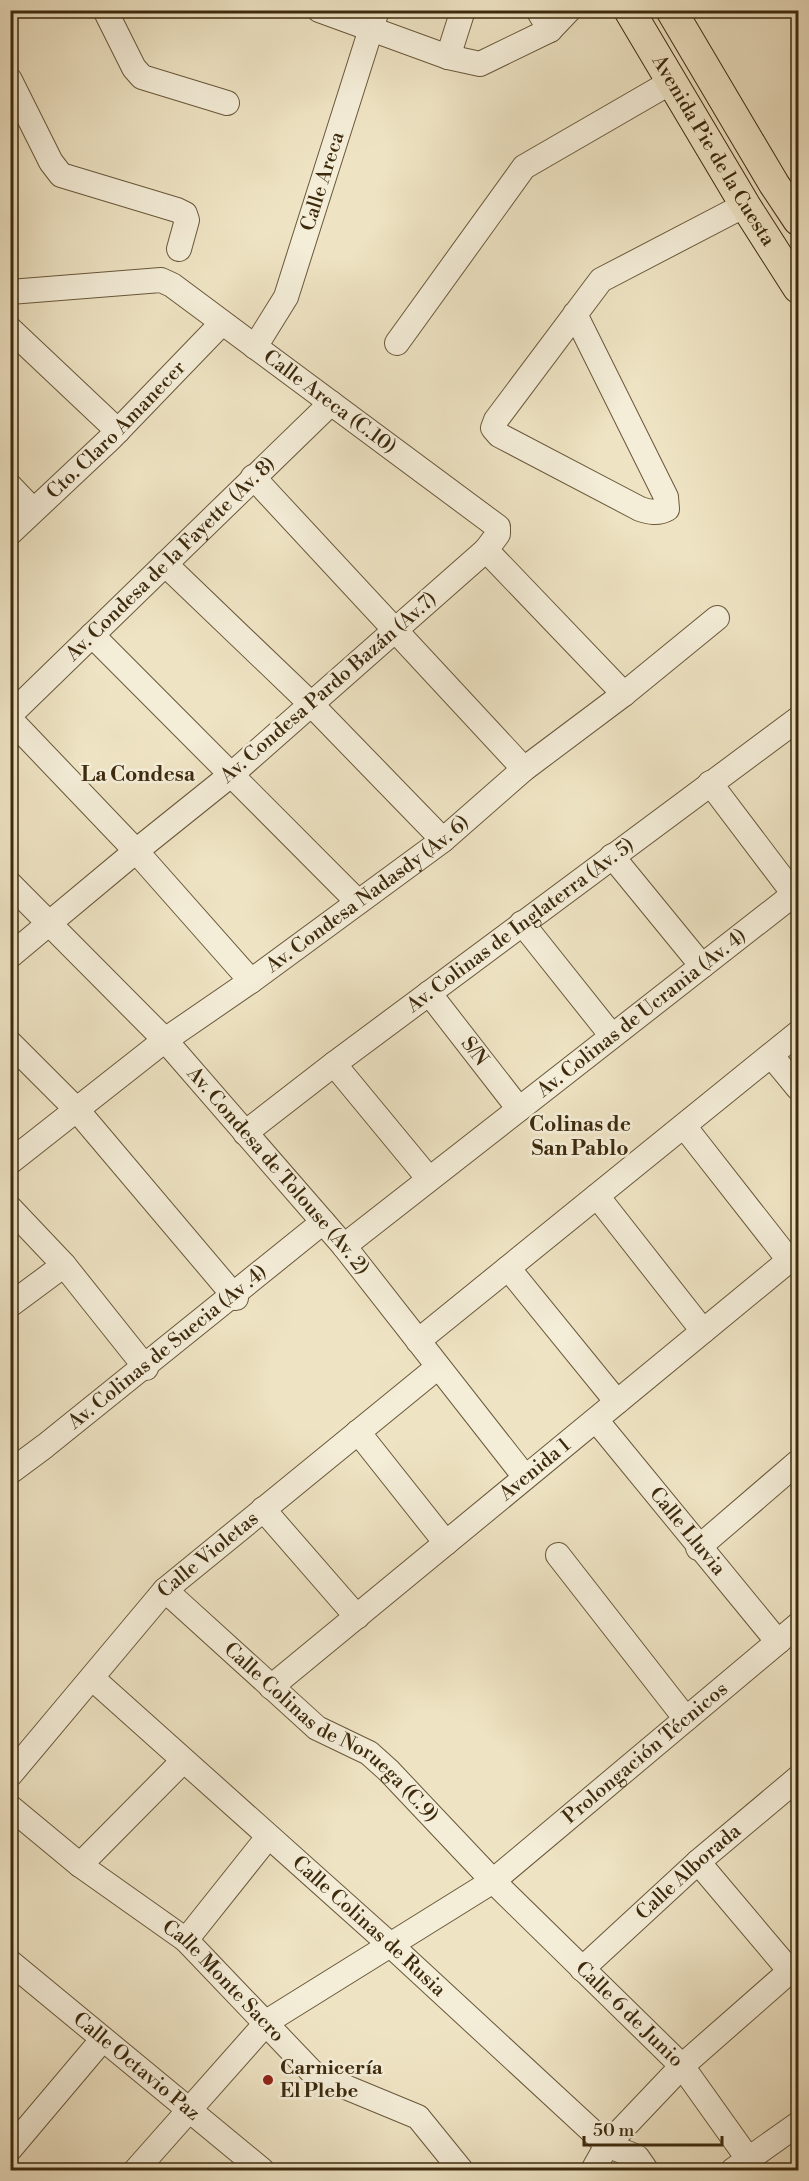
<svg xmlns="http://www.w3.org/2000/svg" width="809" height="2181" viewBox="0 0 809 2181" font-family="'Libre Bodoni',serif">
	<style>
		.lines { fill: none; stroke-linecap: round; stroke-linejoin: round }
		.minor-casing { stroke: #69583a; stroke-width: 26 }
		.major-casing { stroke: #3d2a0d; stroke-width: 32 }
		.minor { stroke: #f4edd8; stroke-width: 24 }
		.major { stroke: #eee3c3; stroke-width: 30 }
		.poi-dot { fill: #8f2418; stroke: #f4edd8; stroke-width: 2 }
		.labels { text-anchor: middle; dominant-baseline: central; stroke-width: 5; stroke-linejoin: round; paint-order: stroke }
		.street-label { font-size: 20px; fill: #3d2a0d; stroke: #f4edd8 }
		.poi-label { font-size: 20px; font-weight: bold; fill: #3d2a0d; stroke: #f4edd8; text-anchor: start }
		.neighbourhood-label { font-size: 21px; font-weight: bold; fill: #3d2a0d; stroke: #f4edd8 }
	</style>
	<rect width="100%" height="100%" fill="#eee3c3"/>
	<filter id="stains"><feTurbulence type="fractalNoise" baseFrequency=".00333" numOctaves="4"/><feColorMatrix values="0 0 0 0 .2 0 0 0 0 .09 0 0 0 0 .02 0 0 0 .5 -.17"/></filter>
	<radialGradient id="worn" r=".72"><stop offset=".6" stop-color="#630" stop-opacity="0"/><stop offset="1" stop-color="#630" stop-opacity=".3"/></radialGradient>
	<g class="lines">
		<!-- minor casing -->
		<g class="minor-casing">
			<g id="minor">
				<polyline points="105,10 134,68 142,77 227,103"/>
				<polyline points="319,10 448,57 480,64 550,30 569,10"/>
				<polyline points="538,10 550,30"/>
				<polyline points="448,57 463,10"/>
				<polyline points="10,80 51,162 61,175 177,210 185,214 187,220 179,249"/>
				<path id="s1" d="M10,292l151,-12 11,5 326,242v7l-12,16 -254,224 -96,77 -126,105"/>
				<path d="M575,314l91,183 1,12c-9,5 -18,3 -27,0l-141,-74 -6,-7 3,-8 105,-140 144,-75"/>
				<polyline points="10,329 118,431"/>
				<polyline points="397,343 524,167 671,82"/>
				<path id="s2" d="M255,347l31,-50 91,-287"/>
				<polyline points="253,477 524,769"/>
				<polyline points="10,486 33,510"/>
				<path id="s3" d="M10,533l101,-95 110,-114"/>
				<polyline points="486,550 624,694"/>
				<polyline points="165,564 311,704 443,840"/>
				<polyline points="92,635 358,902"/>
				<path id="s4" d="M10,715l321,-312"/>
				<polyline points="10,719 136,851 251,981"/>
				<polyline points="710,783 794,894"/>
				<polyline points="612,856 702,966"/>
				<path id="s5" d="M10,884l155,156 179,206 181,231"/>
				<polyline points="522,923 612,1036"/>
				<path id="s6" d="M429,993l90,116"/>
				<polyline points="10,1043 77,1110 236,1298"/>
				<polyline points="771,1055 798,1088"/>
				<polyline points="334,1064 429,1179"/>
				<polyline points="684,1126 789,1260"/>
				<path id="s7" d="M245,1133l89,-69 464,-345"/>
				<path id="s8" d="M10,1162l155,-122 86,-59 192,-141 81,-71 100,-75 93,-76"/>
				<polyline points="597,1196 703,1331"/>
				<polyline points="10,1208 64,1265 146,1368"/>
				<path id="s9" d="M344,1246l454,-355"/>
				<polyline points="508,1268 617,1402"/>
				<polyline points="10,1305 64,1265"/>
				<polyline points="418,1341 798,1033"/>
				<path id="s10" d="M596,1420l182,222"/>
				<polyline points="358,1432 446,1543"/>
				<path id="s11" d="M10,1472l35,-26 278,-224"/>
				<polyline points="263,1509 357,1617"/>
				<polyline points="698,1548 798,1462"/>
				<polyline points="558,1555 686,1719"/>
				<path id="s12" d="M165,1590l152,138 52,25 20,18 104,110 189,185 67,94"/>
				<path id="s13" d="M92,1678l304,272 211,195 30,12 9,13"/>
				<path id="s14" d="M271,1687l527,-434"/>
				<path id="s15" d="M10,1775l155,-185 273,-223"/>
				<path id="s16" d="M10,1807l70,58 106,75 128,134 104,43 43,53"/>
				<polyline points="698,1862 790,1971"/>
				<polyline points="80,1865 183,1761"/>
				<polyline points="186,1940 268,1837"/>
				<path id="s17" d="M10,1962l252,208"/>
				<path id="s18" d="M582,1969l116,-107 100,-84"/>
				<polyline points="10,2149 102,2040"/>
				<path id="s19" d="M136,2170l132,-149 225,-140 305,-256"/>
				<polyline points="593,2170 607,2145 682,2066 798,1964"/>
				<polyline points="733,2170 798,2124"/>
			</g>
		</g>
		<!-- major casing -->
		<g class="major-casing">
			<g id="major">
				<path id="s20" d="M629,10l116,195 53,83"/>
				<polyline points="671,10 774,184 798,220"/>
			</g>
		</g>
		<!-- minor -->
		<use href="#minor" class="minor"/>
		<!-- major -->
		<use href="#major" class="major"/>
	</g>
	<!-- markers -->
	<circle class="poi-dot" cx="268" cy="2080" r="6"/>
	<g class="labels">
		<!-- street labels -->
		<g class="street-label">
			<text stroke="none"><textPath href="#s20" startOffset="164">Avenida Pie de la Cuesta</textPath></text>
			<text stroke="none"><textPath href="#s2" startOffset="180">Calle Areca</textPath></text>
			<text stroke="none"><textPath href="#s1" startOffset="360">Calle Areca (C.10)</textPath></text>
			<text stroke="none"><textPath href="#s3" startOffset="148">Cto. Claro Amanecer</textPath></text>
			<text stroke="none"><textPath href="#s4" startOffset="224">Av. Condesa de la Fayette (Av. 8)</textPath></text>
			<text transform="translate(329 688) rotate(-41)">Av. Condesa Pardo Bazán (Av.7)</text>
			<text stroke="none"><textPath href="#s8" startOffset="447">Av. Condesa Nadasdy (Av. 6)</textPath></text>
			<text stroke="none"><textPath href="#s7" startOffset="345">Av. Colinas de Inglaterra (Av. 5)</textPath></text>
			<text stroke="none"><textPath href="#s9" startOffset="378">Av. Colinas de Ucrania (Av. 4)</textPath></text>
			<text stroke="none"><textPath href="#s6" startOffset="74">S/N</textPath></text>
			<text stroke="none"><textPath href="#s5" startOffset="393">Av. Condesa de Tolouse (Av. 2)</textPath></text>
			<text stroke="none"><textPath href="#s11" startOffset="201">Av. Colinas de Suecia (Av .4)</textPath></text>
			<text stroke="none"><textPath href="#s14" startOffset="342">Avenida 1</textPath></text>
			<text stroke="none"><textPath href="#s10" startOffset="144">Calle Lluvia</textPath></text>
			<text stroke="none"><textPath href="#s15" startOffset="297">Calle Violetas</textPath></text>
			<text stroke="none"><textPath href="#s12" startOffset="220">Calle Colinas de Noruega (C.9)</textPath></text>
			<text stroke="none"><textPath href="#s19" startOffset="663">Prolongación Técnicos</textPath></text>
			<text stroke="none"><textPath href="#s18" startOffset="144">Calle Alborada</textPath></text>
			<text stroke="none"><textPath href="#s13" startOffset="372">Calle Colinas de Rusia</textPath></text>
			<text stroke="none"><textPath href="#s16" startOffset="276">Calle Monte Sacro</textPath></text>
			<text stroke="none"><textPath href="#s12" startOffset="632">Calle 6 de Junio</textPath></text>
			<text stroke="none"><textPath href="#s17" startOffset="164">Calle Octavio Paz</textPath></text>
		</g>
		<!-- poi labels -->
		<g class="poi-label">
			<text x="280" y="2068">Carnicería<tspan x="280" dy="23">El Plebe</tspan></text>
		</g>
		<!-- neighbourhood labels -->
		<g class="neighbourhood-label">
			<text x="138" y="775">La Condesa</text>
			<text x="580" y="1125">Colinas de<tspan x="580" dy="24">San Pablo</tspan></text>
		</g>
	</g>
	<!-- margin -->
	<rect width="809" height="2181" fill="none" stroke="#eee3c3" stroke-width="36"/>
	<rect x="12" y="12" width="785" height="2157" fill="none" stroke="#3d2a0d" stroke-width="3"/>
	<rect x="18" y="18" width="773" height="2145" fill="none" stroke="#3d2a0d" stroke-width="1.5"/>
	<!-- scale -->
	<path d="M584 2136v9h138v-9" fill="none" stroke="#3d2a0d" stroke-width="3"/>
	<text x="593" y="2136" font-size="18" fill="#3d2a0d" stroke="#f4edd8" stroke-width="4.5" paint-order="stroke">50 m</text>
	<rect width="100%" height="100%" filter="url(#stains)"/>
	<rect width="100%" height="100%" fill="url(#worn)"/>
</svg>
